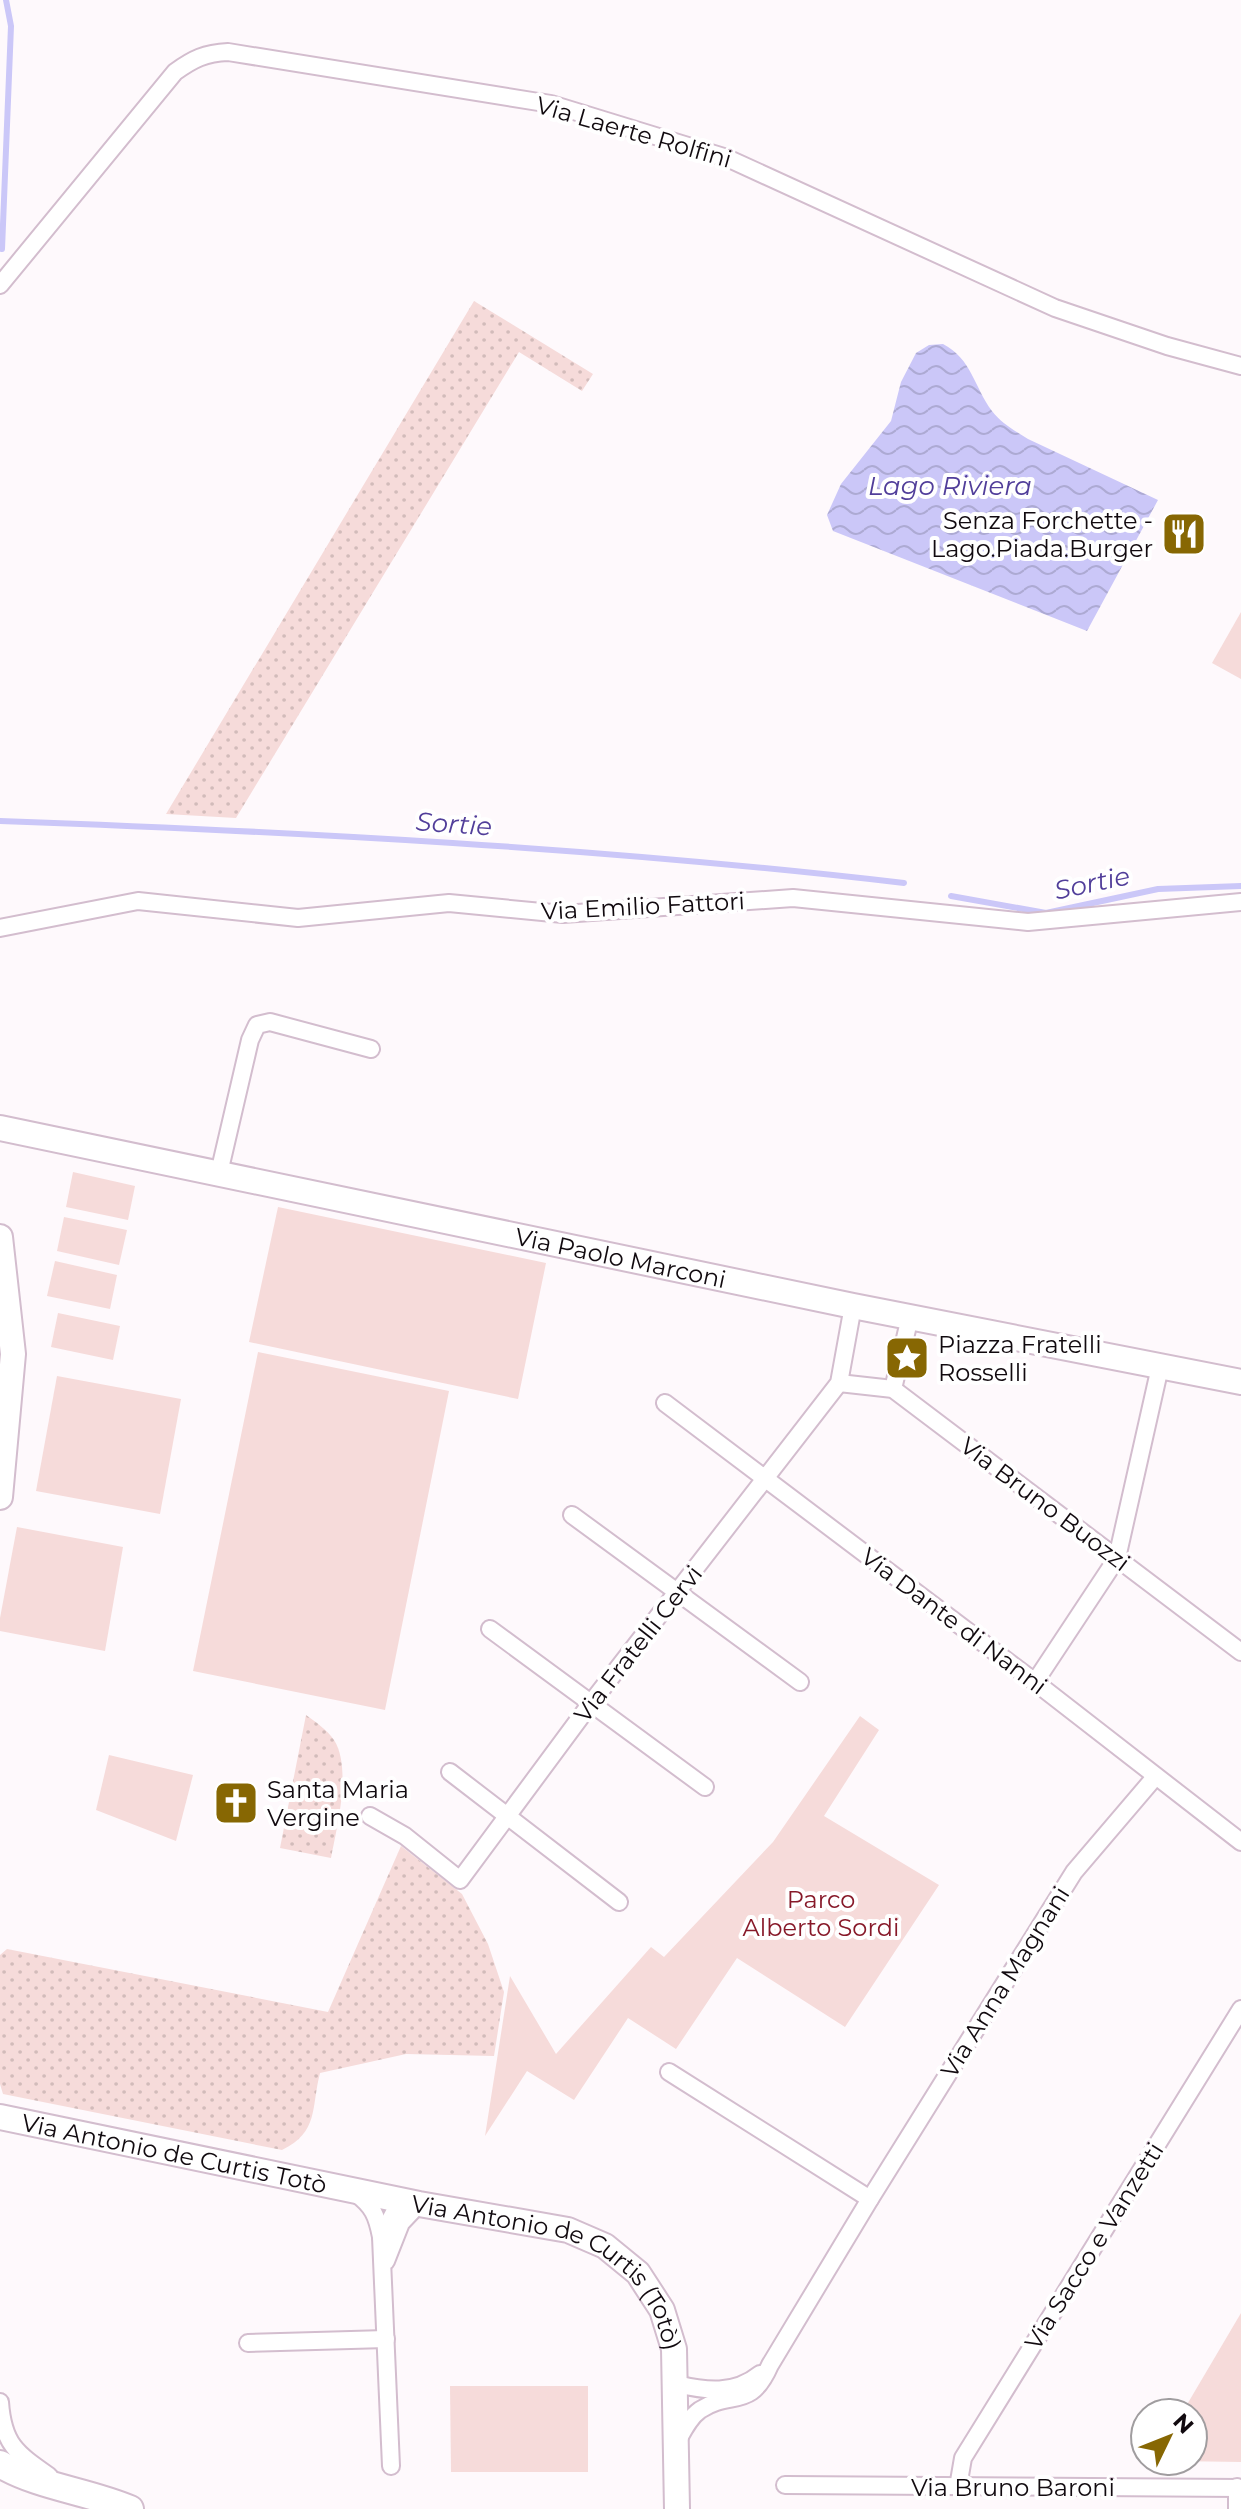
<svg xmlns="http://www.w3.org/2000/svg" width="1241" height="2509" viewBox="0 0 1241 2509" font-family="Montserrat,sans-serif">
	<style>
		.grass { fill: url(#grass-dots) }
		.green { fill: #f6dbda }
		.water { fill: url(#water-waves) }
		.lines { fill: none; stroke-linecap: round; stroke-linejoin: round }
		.stream { stroke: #cbc7f8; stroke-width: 6 }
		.street-casing { stroke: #d3bdce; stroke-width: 20 }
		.secondary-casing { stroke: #d3bdce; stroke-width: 28 }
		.primary-casing { stroke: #d3bdce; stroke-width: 30 }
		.street { stroke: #fff; stroke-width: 16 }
		.secondary { stroke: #fff; stroke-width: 24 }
		.primary { stroke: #fff; stroke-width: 26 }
		.labels { text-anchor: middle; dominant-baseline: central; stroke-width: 8; stroke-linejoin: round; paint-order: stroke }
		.street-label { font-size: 24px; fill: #110a0f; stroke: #fff }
		.poi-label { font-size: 24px; fill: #110a0f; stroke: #fff; text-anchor: start }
		.park-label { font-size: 24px; fill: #871929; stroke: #fff }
		.water-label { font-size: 26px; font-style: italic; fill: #513e9a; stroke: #fff }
	</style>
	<defs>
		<pattern id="grass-dots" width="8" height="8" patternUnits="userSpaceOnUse" patternTransform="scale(2)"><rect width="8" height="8" fill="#f6dbda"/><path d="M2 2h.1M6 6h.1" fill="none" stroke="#d2bbba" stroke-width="1.8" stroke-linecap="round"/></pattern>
		<pattern id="water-waves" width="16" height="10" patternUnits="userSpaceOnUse" patternTransform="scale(2)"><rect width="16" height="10" fill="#cbc7f8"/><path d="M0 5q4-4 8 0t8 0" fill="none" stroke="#adaad3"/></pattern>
	</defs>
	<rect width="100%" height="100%" fill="#fef9fc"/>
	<!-- grass -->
	<g class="grass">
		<polygon points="474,301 593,374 582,391 519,352 236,818 166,814"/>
		<path d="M306,1715c10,7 21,15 28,25 18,28 3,87 -3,118l-51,-10z"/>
		<path d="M401,1846l61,48 26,50 16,48 -10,64 -88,-2 -86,19c-9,35 -1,59 -38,77l-279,-56 -3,-10v-129l7,-6 321,63z"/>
	</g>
	<!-- green -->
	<g class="green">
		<polygon points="1241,612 1241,679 1212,663"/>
		<polygon points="73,1172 135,1186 128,1220 66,1207"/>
		<polygon points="278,1207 546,1263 518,1399 249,1342"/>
		<polygon points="64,1217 127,1230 119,1265 57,1251"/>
		<polygon points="55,1261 117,1275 110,1309 47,1296"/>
		<polygon points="58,1313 120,1326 113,1360 51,1347"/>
		<polygon points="258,1352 449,1391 385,1710 193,1671"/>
		<polygon points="57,1376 181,1399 160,1514 36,1491"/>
		<polygon points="17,1527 123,1547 105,1651 0,1631 0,1618"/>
		<polygon points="860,1716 879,1730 824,1816 939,1885 845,2027 737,1958 676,2049 628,2018 574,2100 527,2071 485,2136 510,1976 556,2054 651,1947 664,1957 773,1842"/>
		<polygon points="109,1755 193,1775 176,1841 96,1810"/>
		<polygon points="1241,2313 1241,2462 1174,2461 1193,2461 1193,2413 1182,2413"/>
		<polygon points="450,2386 588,2386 588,2472 451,2472"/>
	</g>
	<!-- water -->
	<path class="water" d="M943,344c29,15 31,43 49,67 9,12 23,20 36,28l130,61 -71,131 -254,-100 -6,-16 14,-31 50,-63 10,-39 15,-29 13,-8z"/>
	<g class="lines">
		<!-- stream -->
		<g class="stream">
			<polyline points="2,249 11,26 6,0"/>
			<path d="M0,821c302,11 604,27 904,62"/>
			<polyline points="951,896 1046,913 1158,889 1241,886"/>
		</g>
		<!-- street casing -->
		<g class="street-casing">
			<g id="street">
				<path d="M0,285l175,-213c18,-13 30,-19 53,-20l323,52 176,54 328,150 112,38 74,20"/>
				<polyline points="0,928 138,901 298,918 449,903 563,914 793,898 1028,922 1241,902"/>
				<polyline points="219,1173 250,1040 257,1025 270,1022 371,1049"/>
				<polyline points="839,1383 893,1389 1241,1652"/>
				<polyline points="893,1389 910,1317"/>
				<polyline points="665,1403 1035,1682 1241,1842"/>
				<polyline points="572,1515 800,1682"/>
				<polyline points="490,1629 705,1787"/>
				<polyline points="1035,1682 1117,1558 1160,1367"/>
				<polyline points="450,1772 619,1902"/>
				<polyline points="370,1816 405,1836 460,1880 591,1703 839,1383 853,1306"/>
				<polyline points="669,2072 870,2199"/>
				<path d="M355,2193c18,13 22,23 26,44l10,229"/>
				<polyline points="381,2237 400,2201"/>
				<polyline points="386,2261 401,2223 419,2204"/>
				<polyline points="248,2343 386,2339"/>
				<path d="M676,2384c30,7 58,11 84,-10"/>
				<path d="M0,2402c3,42 16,51 49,74"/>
				<path d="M678,2440c6,-11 12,-23 22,-30 32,-21 50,1 70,-45l100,-166 204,-327 81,-95"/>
				<polyline points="785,2485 1241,2488"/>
				<polyline points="958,2487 963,2458 1241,2009"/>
				<polyline points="1237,2509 1237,2487"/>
			</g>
		</g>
		<!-- secondary casing -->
		<g class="secondary-casing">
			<g id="secondary">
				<path id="s1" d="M0,1128l853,178 388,76"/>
				<polyline points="0,1237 13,1354 0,1497"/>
				<path id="s2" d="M0,2117l419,87 149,26 37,16 33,27 24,37 12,39 3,160"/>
			</g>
		</g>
		<!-- primary casing -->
		<g class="primary-casing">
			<path id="primary" d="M0,2464c39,23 88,27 130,45"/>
		</g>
		<!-- street -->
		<use href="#street" class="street"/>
		<!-- secondary -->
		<use href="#secondary" class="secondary"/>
		<!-- primary -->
		<use href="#primary" class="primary"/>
	</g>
	<!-- icons -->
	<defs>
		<g id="restaurant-square" transform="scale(2.3)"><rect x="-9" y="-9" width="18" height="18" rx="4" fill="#876703" stroke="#fff"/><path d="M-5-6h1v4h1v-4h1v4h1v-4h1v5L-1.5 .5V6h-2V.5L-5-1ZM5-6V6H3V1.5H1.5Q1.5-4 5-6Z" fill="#fff"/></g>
		<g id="sight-square" transform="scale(2.3)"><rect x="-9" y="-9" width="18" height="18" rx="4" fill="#876703" stroke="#fff"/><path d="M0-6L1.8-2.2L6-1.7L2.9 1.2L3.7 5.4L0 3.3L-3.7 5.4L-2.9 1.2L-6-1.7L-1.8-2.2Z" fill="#fff"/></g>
		<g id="church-square" transform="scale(2.3)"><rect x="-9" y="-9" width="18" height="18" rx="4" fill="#876703" stroke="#fff"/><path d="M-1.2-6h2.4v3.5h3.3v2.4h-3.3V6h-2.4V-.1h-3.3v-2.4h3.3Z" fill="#fff"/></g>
	</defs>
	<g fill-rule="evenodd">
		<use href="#restaurant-square" x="1184" y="534"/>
		<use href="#sight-square" x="907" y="1358"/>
		<use href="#church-square" x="236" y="1803"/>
	</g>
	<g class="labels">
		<!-- street labels -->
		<g class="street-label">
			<text transform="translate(634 132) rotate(16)">Via Laerte Rolfini</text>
			<text transform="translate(643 906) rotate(-3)">Via Emilio Fattori</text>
			<text stroke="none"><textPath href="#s1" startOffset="634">Via Paolo Marconi</textPath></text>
			<text transform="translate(1045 1504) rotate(37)">Via Bruno Buozzi</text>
			<text transform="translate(954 1621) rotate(37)">Via Dante di Nanni</text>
			<text transform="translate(638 1644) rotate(-52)">Via Fratelli Cervi</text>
			<text transform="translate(1005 1982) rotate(-58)">Via Anna Magnani</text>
			<text stroke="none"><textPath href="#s2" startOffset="178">Via Antonio de Curtis Totò</textPath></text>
			<text transform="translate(1094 2246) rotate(-58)">Via Sacco e Vanzetti</text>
			<text stroke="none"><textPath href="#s2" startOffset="584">Via Antonio de Curtis (Totò)</textPath></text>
			<text x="1013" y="2487">Via Bruno Baroni</text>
		</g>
		<!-- poi labels -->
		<g class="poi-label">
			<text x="1153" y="520" text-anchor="end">Senza Forchette -<tspan x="1153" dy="28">Lago.Piada.Burger</tspan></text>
			<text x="938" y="1344">Piazza Fratelli<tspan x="938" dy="28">Rosselli</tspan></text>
			<text x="267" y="1789">Santa Maria<tspan x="267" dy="28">Vergine</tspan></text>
		</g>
		<!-- park labels -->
		<g class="park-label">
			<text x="821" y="1899">Parco<tspan x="821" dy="28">Alberto Sordi</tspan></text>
		</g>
		<!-- water labels -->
		<g class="water-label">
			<text x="950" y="486">Lago Riviera</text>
			<text transform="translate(454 824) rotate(4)">Sortie</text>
			<text transform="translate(1092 883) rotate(-12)">Sortie</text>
		</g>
	</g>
	<!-- north arrow -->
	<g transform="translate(1169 2437) rotate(47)"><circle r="38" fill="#ffffff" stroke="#a09d9f" stroke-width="2"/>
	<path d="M0-6L14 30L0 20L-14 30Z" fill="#876703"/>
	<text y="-12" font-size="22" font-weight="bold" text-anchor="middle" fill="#110a0f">N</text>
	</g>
</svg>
